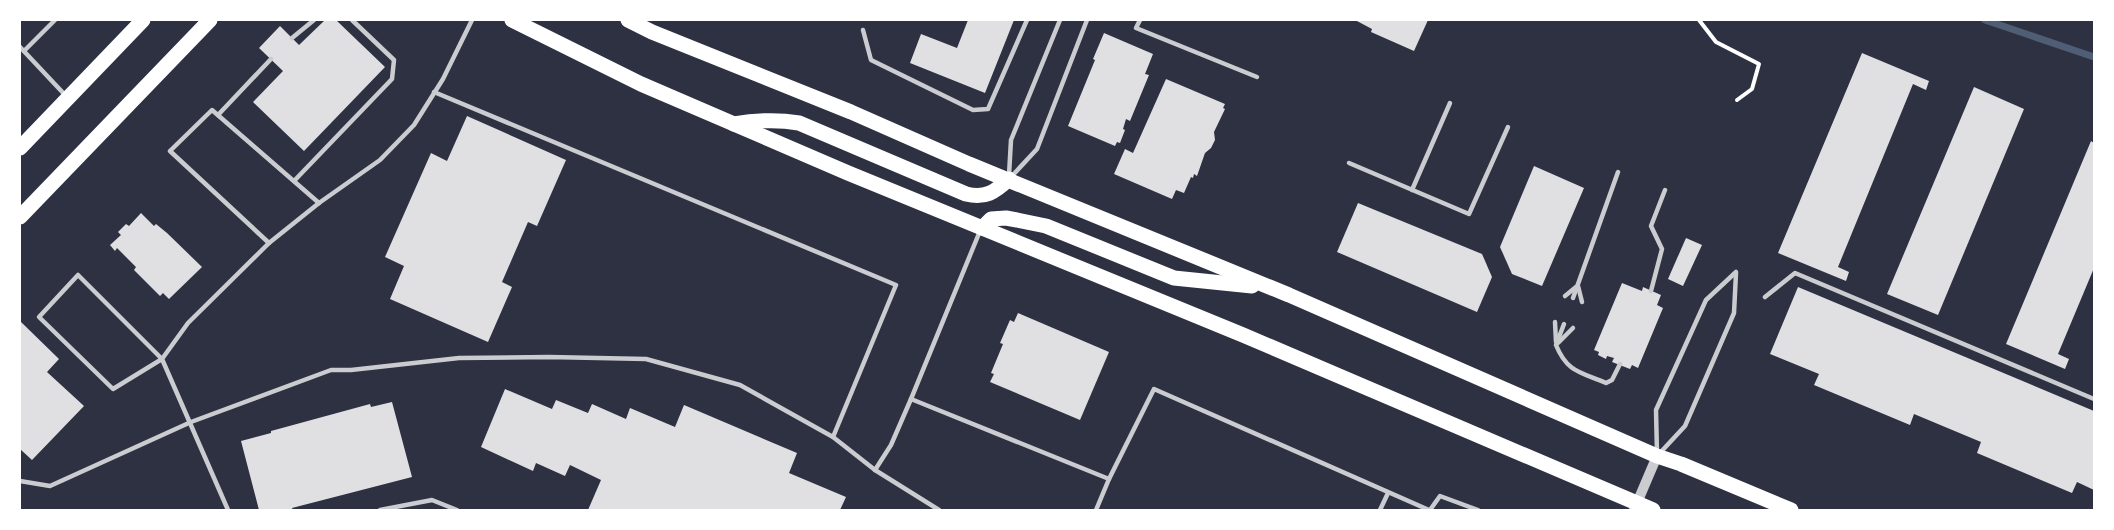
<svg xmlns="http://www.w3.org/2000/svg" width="2114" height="530" viewBox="0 0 2114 530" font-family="Lato,sans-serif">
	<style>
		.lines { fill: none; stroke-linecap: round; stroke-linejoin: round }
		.stream { stroke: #4f5d75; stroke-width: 7 }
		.building { fill: #e0e0e3 }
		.path { stroke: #fff; stroke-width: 4 }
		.service { stroke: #caccd0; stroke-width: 4.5 }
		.tertiary { stroke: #caccd0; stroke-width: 10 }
		.primary { stroke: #fff; stroke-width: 15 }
	</style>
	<rect width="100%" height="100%" fill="#2d3142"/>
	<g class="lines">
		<!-- stream -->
		<polyline class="stream" points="1985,20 2094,57"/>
	</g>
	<!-- building -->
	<g class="building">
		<polygon points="325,20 336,20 385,67 304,151 253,102 283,71 259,48 280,26 299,45"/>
		<polygon points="968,20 1014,20 985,93 910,63 921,34 957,48"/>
		<polygon points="1355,20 1428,20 1414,51 1371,32 1372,29"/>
		<polygon points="1104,33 1153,54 1145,74 1149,75 1130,121 1126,119 1123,129 1125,130 1120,143 1117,142 1115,146 1068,126 1095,60 1093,59"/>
		<polygon points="1862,53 1929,81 1926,90 1913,84 1838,267 1849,272 1846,281 1778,253"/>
		<polygon points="1166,79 1225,104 1223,108 1225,109 1214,132 1215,140 1211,148 1205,153 1197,176 1194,174 1193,178 1191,177 1184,193 1176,190 1172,199 1114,174 1125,149 1133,153"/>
		<polygon points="1974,87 2024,109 1938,315 1887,294"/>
		<polygon points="467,116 566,160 537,226 528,222 502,282 512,287 488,342 390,299 404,266 385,257 431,153 447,161"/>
		<polygon points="2091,141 2094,143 2094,268 2058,354 2069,359 2065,369 2006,344"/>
		<polygon points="1534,166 1584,188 1542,286 1512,274 1500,247"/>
		<polygon points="1358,203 1482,254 1492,277 1477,312 1337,252"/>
		<polygon points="141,213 154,226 156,224 167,233 202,267 169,299 163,293 160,296 134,270 136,267 117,248 115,251 110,245 121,235 118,232 126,224 129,226"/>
		<polygon points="1686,238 1702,245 1683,286 1668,279"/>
		<polygon points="1622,283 1642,291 1643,287 1661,295 1657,305 1663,308 1638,368 1632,365 1630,369 1612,362 1614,358 1607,356 1606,359 1598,355 1599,352 1594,350"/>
		<polygon points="1798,287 2094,411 2094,490 2077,482 2072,493 1977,453 1981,442 1914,414 1910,425 1814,385 1819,374 1770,354"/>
		<polygon points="1018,313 1109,352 1080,420 990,382 994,374 991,373 1003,344 1000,343 1010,320 1014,322"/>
		<polygon points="20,321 59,359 47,372 84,406 32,460 20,449"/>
		<polygon points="505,389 552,409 556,400 588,413 592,404 626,419 630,408 675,427 684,405 797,453 789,473 846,497 840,510 588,510 601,480 570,465 565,476 536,463 533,471 481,447"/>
		<polygon points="392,402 412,477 292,508 293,510 259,510 241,441 271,433 271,431 370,404 371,407"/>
	</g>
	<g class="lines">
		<!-- path -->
		<polyline class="path" points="1699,20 1716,42 1759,64 1752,89 1737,100"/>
		<!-- service -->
		<g class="service">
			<polyline points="1140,20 1136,28 1257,77"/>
			<polyline points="863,30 871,60 973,110 988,109 1027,20"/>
			<polyline points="292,38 314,20"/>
			<polyline points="20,47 66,96"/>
			<polyline points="24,51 55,20"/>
			<polyline points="434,92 896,285 833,437"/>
			<polyline points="218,115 271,59"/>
			<polyline points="1349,163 1469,214 1508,127"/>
			<polyline points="1009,175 1011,140 1060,20"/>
			<polyline points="1011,177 1037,149 1087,20"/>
			<polyline points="294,181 392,79 394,60 352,20"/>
			<polyline points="1412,190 1450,103"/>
			<polyline points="269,243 170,151 212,110 319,203"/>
			<polygon points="78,275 162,359 113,389 39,317"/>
			<polyline points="1578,286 1582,302"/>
			<polyline points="1651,291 1662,249 1651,226 1665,190"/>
			<polyline points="1565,296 1576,287"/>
			<polyline points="1765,297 1795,273 2094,399"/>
			<polyline points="1573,298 1618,172"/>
			<polyline points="1555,322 1556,342"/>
			<path d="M1564,324l-8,21c11,27 24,27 50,38l6,-3 8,-16"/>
			<polyline points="1558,343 1573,328"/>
			<polyline points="911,399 1109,479 1154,389 1429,510"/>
			<polyline points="1657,454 1656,410 1706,300 1736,272"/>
			<polyline points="1659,454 1685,426 1734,313 1736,273"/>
			<polyline points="875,470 891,445 911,399 980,231"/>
			<polyline points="20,481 50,486 191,422 331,370 351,370 459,358 549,357 646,359 740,385 833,437 875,470 939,510"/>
			<polyline points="228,510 162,359 188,323 269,243 319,203 380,160 414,125 443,79 472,20"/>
			<polyline points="380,510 432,500 457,510"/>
			<polyline points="1096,510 1109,479"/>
			<polyline points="1380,510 1388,493"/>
			<polyline points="1430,510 1440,496 1478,510"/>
		</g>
		<!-- tertiary -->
		<polyline class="tertiary" points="1634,510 1657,456"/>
		<!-- primary -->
		<g class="primary">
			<polyline points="512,20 641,84 848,173 1243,335 1653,510"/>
			<polyline points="628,20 652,32 851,112 969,164 1289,295 1657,456 1681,464 1791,510"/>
			<path d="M734,124c23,-4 42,-5 65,-1l167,71c19,5 29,-2 43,-15"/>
			<polyline points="20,148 143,20"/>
			<polyline points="20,217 210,20"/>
			<polyline points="982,228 991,219 1006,218 1017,220 1046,226 1174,278 1252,286"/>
		</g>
	</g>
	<!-- border -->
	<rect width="2114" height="530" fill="none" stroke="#ffffff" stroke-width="42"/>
</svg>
